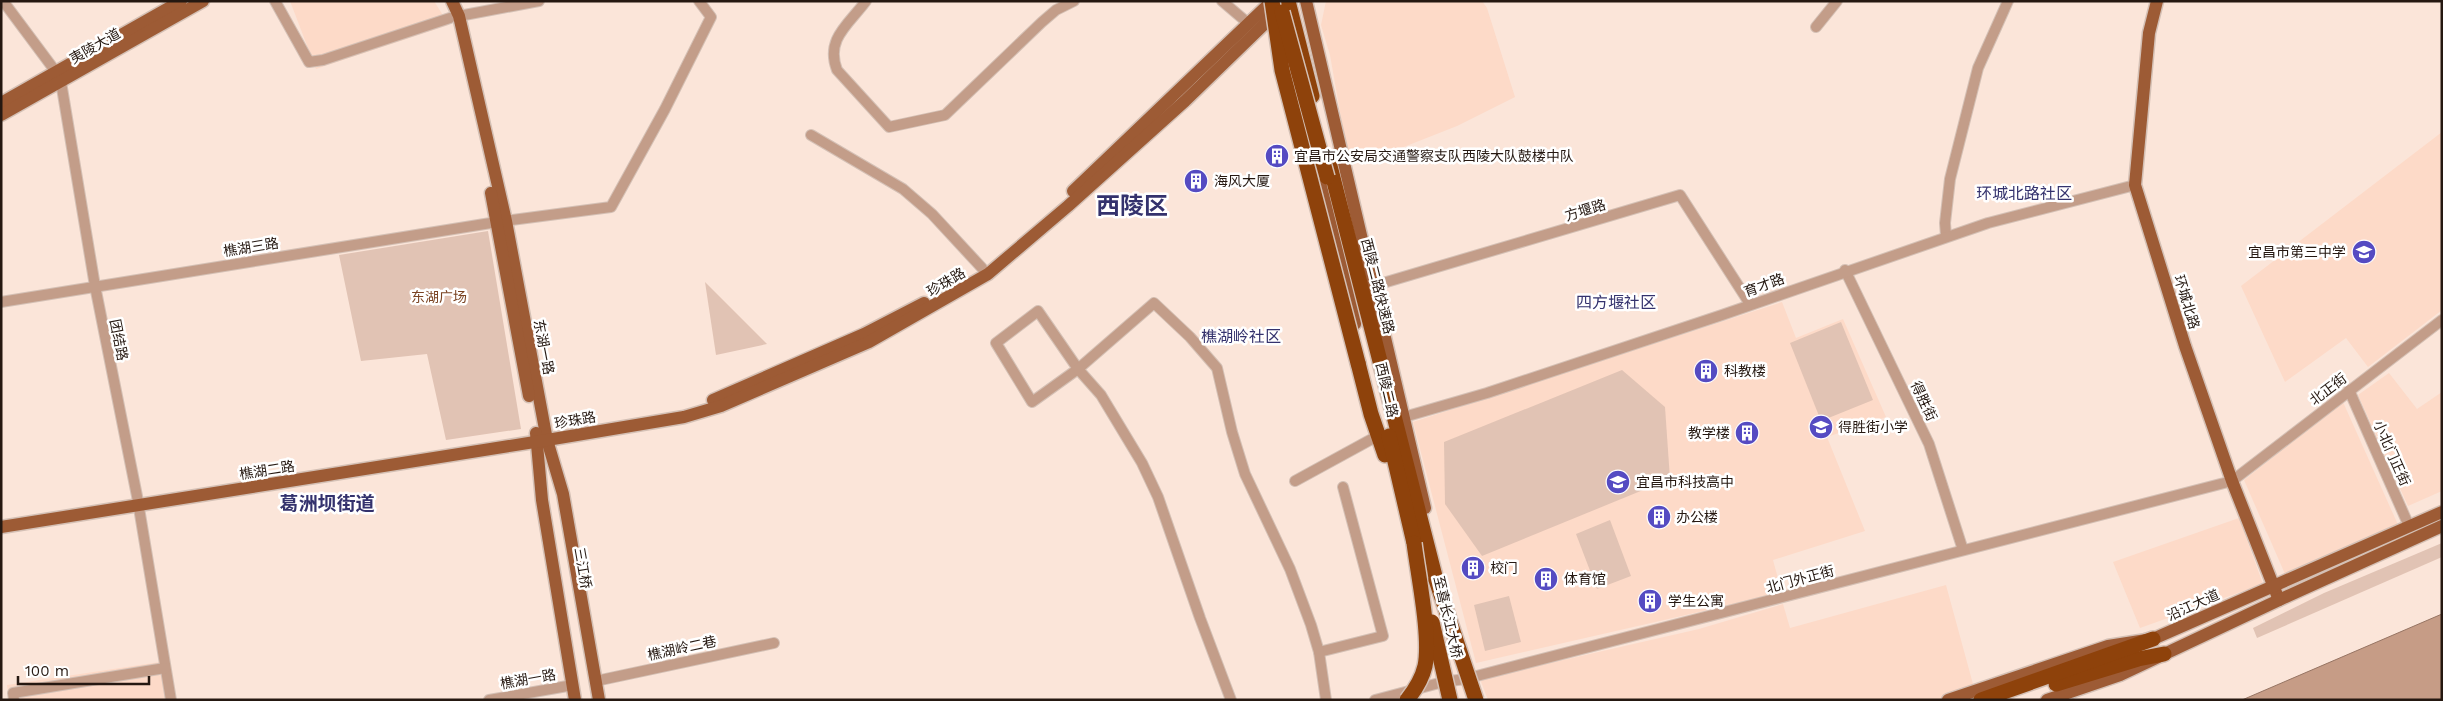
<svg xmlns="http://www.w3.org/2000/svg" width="2443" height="701" viewBox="0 0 2443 701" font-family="'Work Sans','Noto Sans SC',sans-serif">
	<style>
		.built { fill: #fddac8 }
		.green { fill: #e1c3b4 }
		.water { fill: #c69c86; stroke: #967463 }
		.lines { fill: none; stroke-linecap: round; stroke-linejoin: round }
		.minor-casing { stroke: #d4c0b5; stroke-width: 12 }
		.major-casing { stroke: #d4c0b5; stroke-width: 15 }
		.highway-casing { stroke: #d4c0b5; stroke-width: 18 }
		.minor { stroke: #c39d89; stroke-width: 10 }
		.major { stroke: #9d5b35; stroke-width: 12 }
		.highway { stroke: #8e420b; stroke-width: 15 }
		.highway-bridge-casing { stroke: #d4c0b5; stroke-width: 18; stroke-linecap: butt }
		.highway-bridge { stroke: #8e420b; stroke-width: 15 }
		.labels { text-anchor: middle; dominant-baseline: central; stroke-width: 5; stroke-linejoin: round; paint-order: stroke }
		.street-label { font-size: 14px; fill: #251811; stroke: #fff }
		.poi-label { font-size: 14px; fill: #251811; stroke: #fff; text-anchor: start }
		.park-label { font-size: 14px; fill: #7a4322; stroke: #fff }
		.quarter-label { font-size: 16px; fill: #34326d; stroke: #fff }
		.district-label { font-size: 19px; font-weight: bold; fill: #34326d; stroke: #fff }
		.town-label { font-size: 24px; font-weight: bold; fill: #34326d; stroke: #fff }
	</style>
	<rect width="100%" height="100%" fill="#fbe5d9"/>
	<!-- built -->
	<g class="built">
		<polygon points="290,1 434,1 449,25 316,69"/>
		<polygon points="1326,1 1482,1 1487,8 1515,97 1457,126 1386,154 1349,163 1330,55 1321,25"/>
		<polygon points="2442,132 2442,310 2368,367 2346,338 2285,382 2241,286"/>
		<polygon points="1782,302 1796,338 1843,319 1886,417 1827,437 1865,531 1773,560 1782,593 1476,663 1413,422"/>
		<polygon points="2389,373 2417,409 2442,392 2442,491 2408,506 2358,395"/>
		<polygon points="2343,402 2399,527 2285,574 2244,480"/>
		<polygon points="2239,518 2263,584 2140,628 2113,562"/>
		<polygon points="1946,585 1976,695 1957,700 1488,700 1480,679 1699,629 1783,604 1790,628"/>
		<polygon points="160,662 167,700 9,700 7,685"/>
	</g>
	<!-- green -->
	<g class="green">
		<polygon points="488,231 521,429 446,440 427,354 361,361 339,255"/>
		<polygon points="705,282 767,344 716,355"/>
		<polygon points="1841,322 1873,400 1821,421 1790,343"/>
		<polygon points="1622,370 1665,407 1670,479 1482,556 1445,504 1444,442"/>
		<polygon points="1610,520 1631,576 1597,589 1576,534"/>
		<polygon points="2442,543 2442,557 2257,638 2253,628 2324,593"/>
		<polygon points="1509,596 1521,642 1485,651 1474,605"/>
	</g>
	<!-- water -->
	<polygon class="water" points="2442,614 2442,700 2242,700"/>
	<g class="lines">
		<!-- minor casing -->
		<g class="minor-casing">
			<g id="minor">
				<polyline points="3,1 56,72 61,82 95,286 137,496 171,700"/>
				<polyline points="275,1 309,62 323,60 450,18"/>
				<path d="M866,1c-17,23 -41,38 -29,69l52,57 56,-12 97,-93 14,-12 18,-9"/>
				<polyline points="1222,1 1249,24"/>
				<polyline points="459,16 539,1"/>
				<polyline points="1816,27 1837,1"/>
				<polyline points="811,135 903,189 932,214 982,268"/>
				<polyline points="1946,236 1945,223 1950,179 1978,68 2008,1"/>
				<polyline points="1845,270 1929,444 1963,550"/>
				<polyline points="1373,286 1680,195 1750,304"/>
				<polyline points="1,302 497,222 611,207 665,109 711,17 699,1"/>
				<polygon points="1038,311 1078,369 1032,402 996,343"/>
				<polyline points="2349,390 2409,526"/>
				<polyline points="1404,417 1487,393 1722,315 1988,223 2135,185"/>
				<polyline points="1295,481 1381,434"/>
				<polyline points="1319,652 1383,636 1343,487"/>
				<polyline points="596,681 774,643"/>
				<polyline points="14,700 13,693 165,668"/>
				<polyline points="489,700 573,685"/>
				<polyline points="1231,700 1200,618 1158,497 1142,463 1101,395 1078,369 1154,303 1190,337 1217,368 1232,432 1245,474 1290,569 1311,625 1319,652 1326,700"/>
				<polyline points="1375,700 1443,682 1465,679 2232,481 2442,320"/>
			</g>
		</g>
		<!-- major casing -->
		<g class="major-casing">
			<g id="major">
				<polyline points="452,1 459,16 506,221 547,440 563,494 599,700"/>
				<polyline points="1306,1 1425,508"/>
				<polyline points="2157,1 2149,33 2135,185 2185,346 2232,481 2279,600"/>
				<polyline points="1,103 181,1"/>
				<polyline points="1,115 203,1"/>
				<polyline points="1307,130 1355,324"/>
				<polyline points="1073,191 1272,1"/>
				<polyline points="491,193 529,396"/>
				<polyline points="713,400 864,334 924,303"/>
				<polyline points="536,433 542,500 575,700"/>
				<polyline points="1,527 547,440 684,417 721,406 869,342 988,274 1068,206 1185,101 1280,9"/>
				<polyline points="1948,700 2108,646 2153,639 2442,512"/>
				<polyline points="2047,700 2120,675 2279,600 2442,526"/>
			</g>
		</g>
		<!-- highway casing -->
		<g class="highway-casing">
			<g id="highway">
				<polyline points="1288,1 1312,96"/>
				<polyline points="1329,162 1436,580"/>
				<polyline points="1358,363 1371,414 1385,455"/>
				<polyline points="1389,436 1414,543"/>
				<polyline points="2056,684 2138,659 2164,654"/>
				<polyline points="1981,700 2153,639"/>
			</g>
		</g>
		<!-- minor -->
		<use href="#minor" class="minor"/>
		<!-- major -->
		<use href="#major" class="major"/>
		<!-- highway -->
		<use href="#highway" class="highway"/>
		<!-- highway-bridge casing -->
		<g class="highway-bridge-casing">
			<g id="highway-bridge">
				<polyline points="1272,1 1282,70 1358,363"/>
				<polyline points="1282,12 1327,177"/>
				<polyline points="1436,580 1476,700"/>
				<polyline points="1432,622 1450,700"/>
				<path d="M1407,700c8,-10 15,-21 18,-34 6,-29 -7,-91 -11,-123"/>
			</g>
		</g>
		<!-- highway-bridge -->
		<use href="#highway-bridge" class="highway-bridge"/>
	</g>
	<!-- icons -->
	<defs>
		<g id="building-disc" transform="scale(1.25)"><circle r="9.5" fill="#554bc2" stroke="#fff"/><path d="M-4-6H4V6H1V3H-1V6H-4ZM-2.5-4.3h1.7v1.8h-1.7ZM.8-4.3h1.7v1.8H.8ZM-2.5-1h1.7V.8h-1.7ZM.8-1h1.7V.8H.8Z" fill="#fff"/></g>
		<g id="school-disc" transform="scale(1.25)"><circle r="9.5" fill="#554bc2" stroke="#fff"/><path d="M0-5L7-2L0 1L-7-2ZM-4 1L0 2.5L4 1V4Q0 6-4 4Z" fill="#fff"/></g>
	</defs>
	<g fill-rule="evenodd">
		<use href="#building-disc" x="1277" y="156"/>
		<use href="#building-disc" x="1196" y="181"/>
		<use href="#school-disc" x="2364" y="252"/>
		<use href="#building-disc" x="1706" y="371"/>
		<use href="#school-disc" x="1821" y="427"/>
		<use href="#building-disc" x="1747" y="433"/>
		<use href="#school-disc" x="1618" y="482"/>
		<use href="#building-disc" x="1659" y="517"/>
		<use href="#building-disc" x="1473" y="568"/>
		<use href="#building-disc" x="1546" y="579"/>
		<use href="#building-disc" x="1650" y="601"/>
	</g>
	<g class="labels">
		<!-- street labels -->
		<g class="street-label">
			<text transform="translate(95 46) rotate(-30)">夷陵大道</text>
			<text transform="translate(1585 210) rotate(-17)">方堰路</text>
			<text transform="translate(251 247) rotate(-9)">樵湖三路</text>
			<text transform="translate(946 282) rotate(-31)">珍珠路</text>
			<text transform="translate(1764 285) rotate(-20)">育才路</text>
			<text transform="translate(1378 286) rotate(76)">西陵二路快速路</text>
			<text transform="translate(2187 302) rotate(73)">环城北路</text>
			<text transform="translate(119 340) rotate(79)">团结路</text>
			<text transform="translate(544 347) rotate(79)">东湖一路</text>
			<text transform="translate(2328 389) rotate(-37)">北正街</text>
			<text transform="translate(1387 390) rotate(77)">西陵二路</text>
			<text transform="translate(1924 401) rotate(65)">得胜街</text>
			<text transform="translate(575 420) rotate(-10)">珍珠路</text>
			<text transform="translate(2392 453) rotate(66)">小北门正街</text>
			<text transform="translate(267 470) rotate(-9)">樵湖二路</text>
			<text transform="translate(583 568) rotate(80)">三江桥</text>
			<text transform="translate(1800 579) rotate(-15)">北门外正街</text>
			<text transform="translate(2193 605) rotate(-24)">沿江大道</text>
			<text transform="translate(1448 617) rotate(77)">至喜长江大桥</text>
			<text transform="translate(682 648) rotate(-12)">樵湖岭二巷</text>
			<text transform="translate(528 679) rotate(-10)">樵湖一路</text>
		</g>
		<!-- poi labels -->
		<g class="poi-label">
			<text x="1294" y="156">宜昌市公安局交通警察支队西陵大队鼓楼中队</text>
			<text x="1214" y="181">海风大厦</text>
			<text x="2346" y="252" text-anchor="end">宜昌市第三中学</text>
			<text x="1724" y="371">科教楼</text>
			<text x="1838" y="427">得胜街小学</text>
			<text x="1730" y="433" text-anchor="end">教学楼</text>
			<text x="1636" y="482">宜昌市科技高中</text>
			<text x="1676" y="517">办公楼</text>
			<text x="1490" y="568">校门</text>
			<text x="1564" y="579">体育馆</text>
			<text x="1668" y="601">学生公寓</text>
		</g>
		<!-- park labels -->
		<g class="park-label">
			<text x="439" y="297">东湖广场</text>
		</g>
		<!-- quarter labels -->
		<g class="quarter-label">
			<text x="2024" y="193">环城北路社区</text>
			<text x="1616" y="302">四方堰社区</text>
			<text x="1241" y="336">樵湖岭社区</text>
		</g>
		<!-- district labels -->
		<g class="district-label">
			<text x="327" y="503">葛洲坝街道</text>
		</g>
		<!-- town labels -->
		<g class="town-label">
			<text x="1132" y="206">西陵区</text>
		</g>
	</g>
	<!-- border -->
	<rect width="2443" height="701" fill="none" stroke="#251811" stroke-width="5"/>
	<!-- scale -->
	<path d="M18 676v8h131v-8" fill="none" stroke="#251811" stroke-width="2.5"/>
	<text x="25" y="676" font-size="15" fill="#251811" stroke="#ffffff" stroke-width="4" paint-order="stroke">100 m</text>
</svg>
